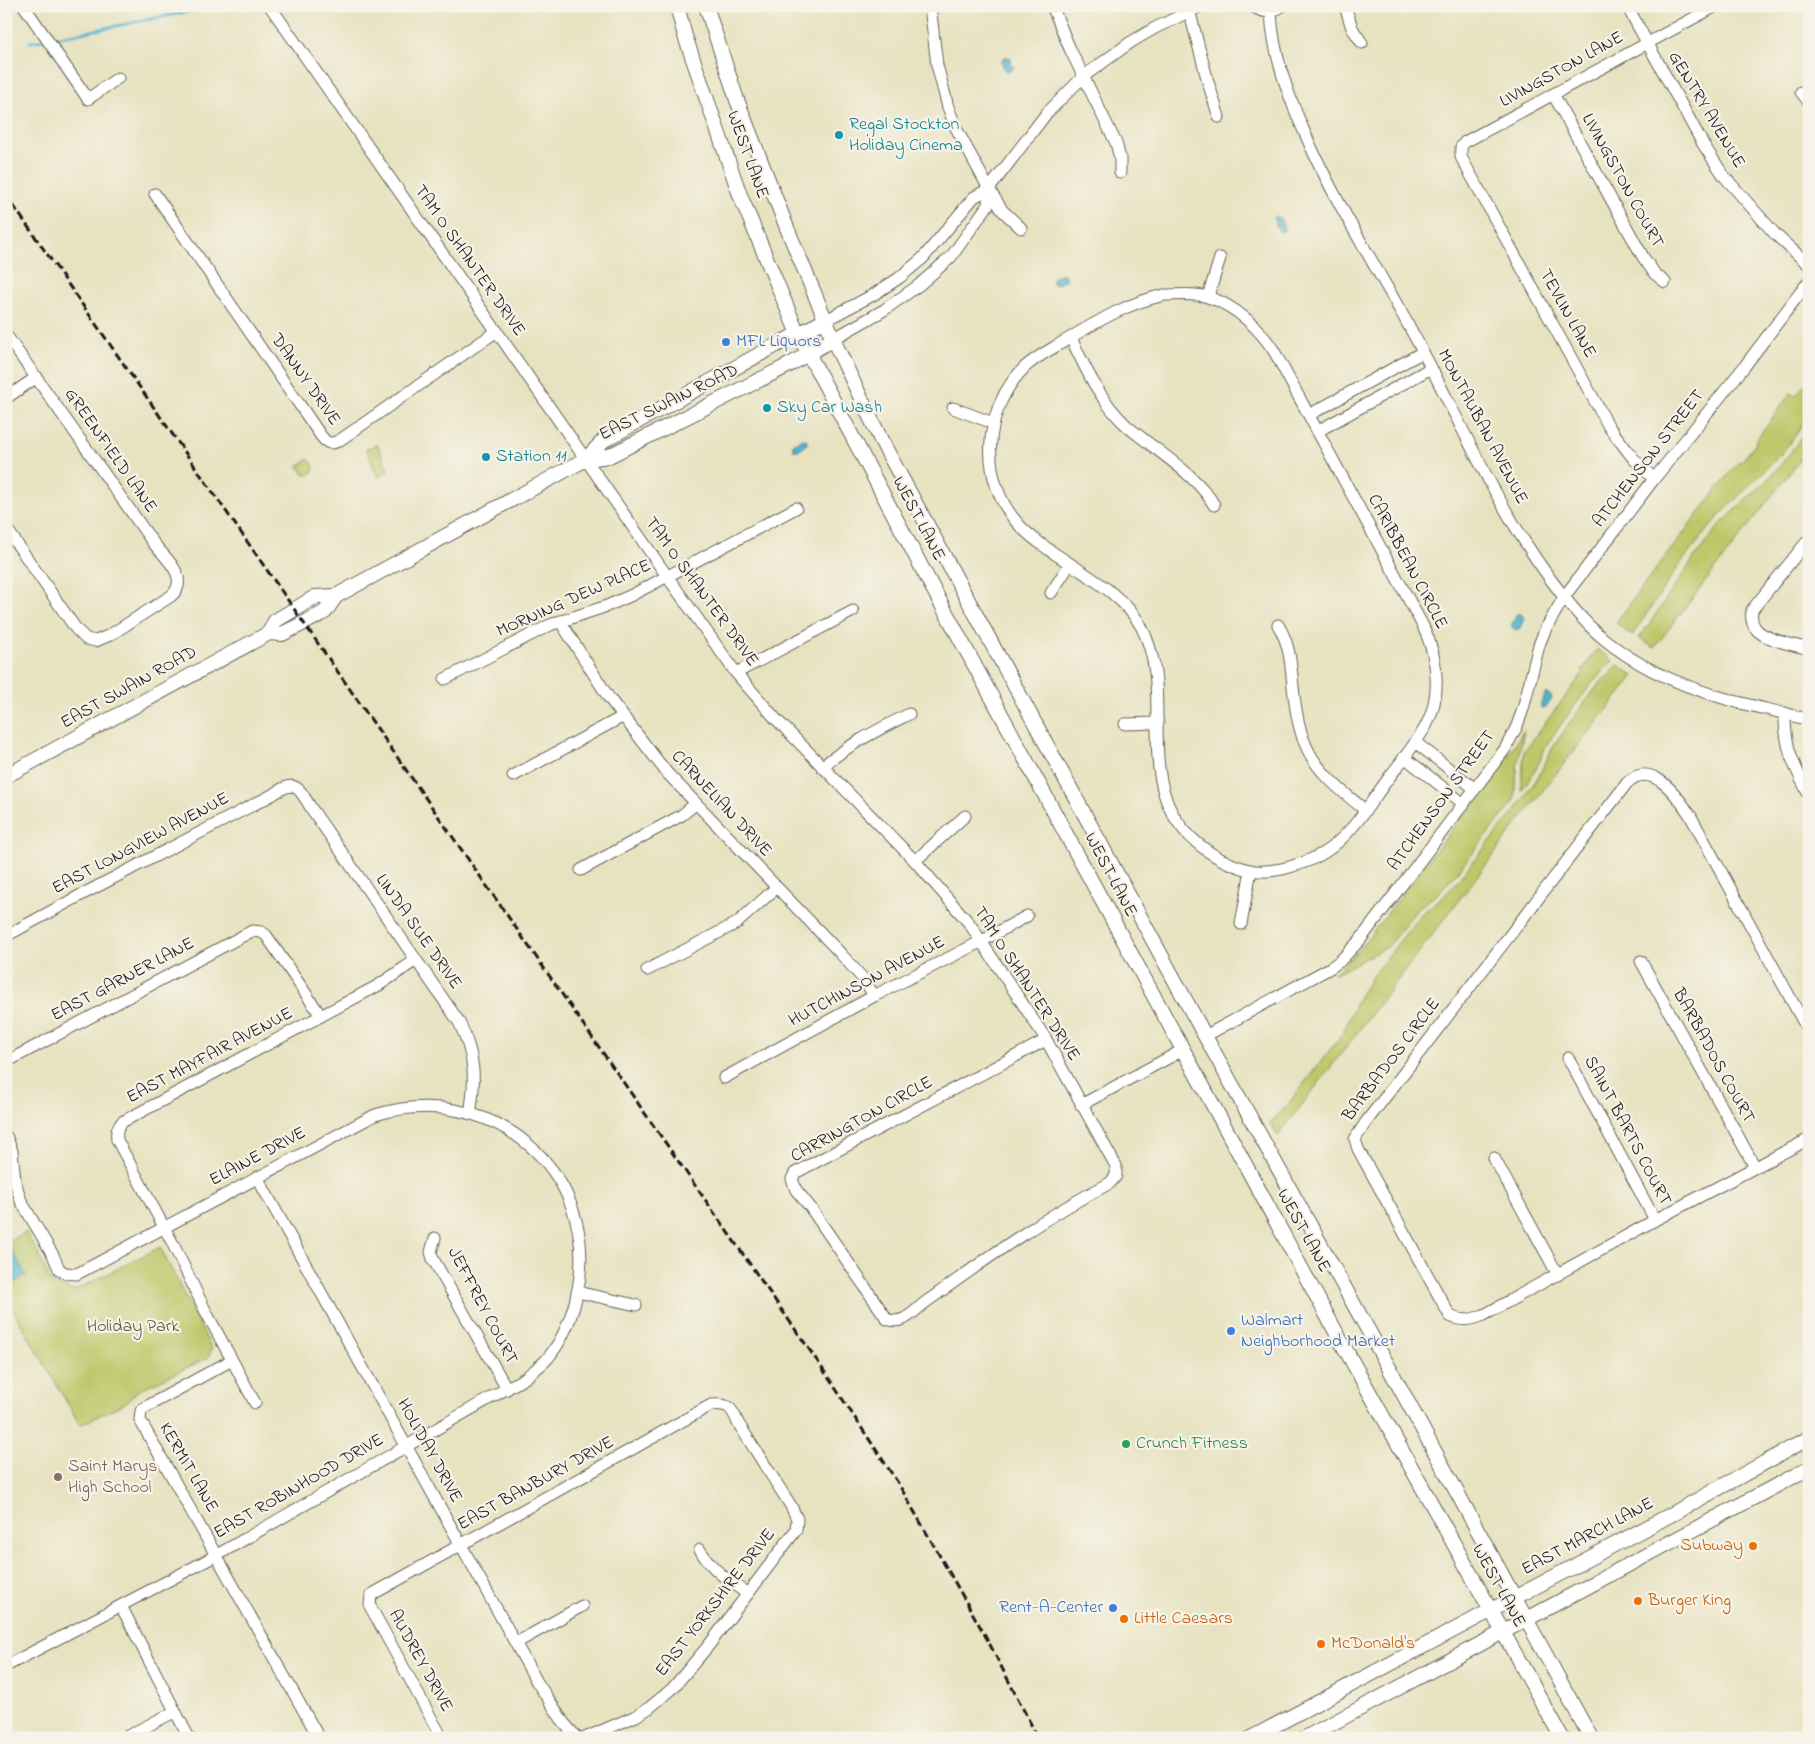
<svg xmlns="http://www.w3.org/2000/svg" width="1815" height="1744" viewBox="0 0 1815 1744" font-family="'Indie Flower',sans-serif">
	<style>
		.green { fill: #bcc869; stroke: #6c7242 }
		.water { fill: #51b4d0; stroke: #366876 }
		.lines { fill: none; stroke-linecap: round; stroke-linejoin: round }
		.stream { stroke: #51b4d0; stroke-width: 3 }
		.minor-casing { stroke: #636155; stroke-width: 13 }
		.major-casing { stroke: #636155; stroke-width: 16 }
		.minor { stroke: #fff; stroke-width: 11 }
		.major { stroke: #fff; stroke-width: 14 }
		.rail { stroke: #1c1c1c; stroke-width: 3; stroke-dasharray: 8 4; stroke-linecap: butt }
		.culture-dot { fill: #0f9aa8; stroke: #f7f3e8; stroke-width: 2 }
		.shop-dot { fill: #3f7fe0; stroke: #f7f3e8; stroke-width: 2 }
		.leisure-dot { fill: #2e9e5b; stroke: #f7f3e8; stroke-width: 2 }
		.education-dot { fill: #8d6e63; stroke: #f7f3e8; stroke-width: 2 }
		.food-dot { fill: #e8710a; stroke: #f7f3e8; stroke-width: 2 }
		.labels { text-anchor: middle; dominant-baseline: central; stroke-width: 4.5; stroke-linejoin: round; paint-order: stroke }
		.street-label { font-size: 18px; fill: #1c1c1c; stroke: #f7f3e8 }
		.culture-label { font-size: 18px; fill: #0d838f; stroke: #f7f3e8; text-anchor: start }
		.shop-label { font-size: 18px; fill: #366cbe; stroke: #f7f3e8; text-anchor: start }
		.park-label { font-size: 18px; fill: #545837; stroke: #f7f3e8 }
		.leisure-label { font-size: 18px; fill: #27864d; stroke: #f7f3e8; text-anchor: start }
		.education-label { font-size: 18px; fill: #785e54; stroke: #f7f3e8; text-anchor: start }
		.food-label { font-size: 18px; fill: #c56008; stroke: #f7f3e8; text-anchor: start }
	</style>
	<rect width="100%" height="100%" fill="#f7f3e8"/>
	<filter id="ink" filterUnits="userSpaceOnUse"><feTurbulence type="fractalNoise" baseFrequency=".02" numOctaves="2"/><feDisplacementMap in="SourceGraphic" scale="10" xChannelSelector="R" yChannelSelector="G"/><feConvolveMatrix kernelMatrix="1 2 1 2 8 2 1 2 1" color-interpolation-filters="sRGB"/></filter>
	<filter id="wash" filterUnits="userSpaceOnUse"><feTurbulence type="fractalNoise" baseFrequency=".0096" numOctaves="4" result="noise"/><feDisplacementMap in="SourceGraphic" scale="20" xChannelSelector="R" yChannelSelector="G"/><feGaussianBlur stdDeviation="1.12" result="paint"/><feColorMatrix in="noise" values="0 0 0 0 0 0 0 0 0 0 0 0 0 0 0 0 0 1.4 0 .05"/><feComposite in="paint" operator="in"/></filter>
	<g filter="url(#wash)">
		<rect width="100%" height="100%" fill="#e7e2c0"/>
		<!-- green -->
		<g class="green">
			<polygon points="1809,379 1809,413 1795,436 1782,453 1721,514 1701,538 1680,564 1632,636 1616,623 1642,587 1739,461 1741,462 1756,443 1755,441 1791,393 1796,396"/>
			<path d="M1809,424v24l-155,200 -15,-10c26,-35 48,-73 76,-107 19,-22 43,-40 63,-63 11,-13 22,-28 31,-44z"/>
			<polygon points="377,444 389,471 378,477 366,449"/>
			<polygon points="309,459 314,466 313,472 309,475 303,473 298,466"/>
			<polygon points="1597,649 1613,661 1596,678 1573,708 1547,744 1536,769 1521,791 1524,751 1584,672 1582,670"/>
			<polygon points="1618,665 1634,676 1551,780 1278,1136 1270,1123 1288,1104 1343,1033 1358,998 1370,979 1421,914 1448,892 1515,811 1538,777 1553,747 1573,718 1599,684"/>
			<polygon points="1524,730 1518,760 1514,802 1448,883 1437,894 1418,908 1388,946 1336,974 1334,973 1350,959 1366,941 1507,758"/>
			<polygon points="26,1232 40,1257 51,1283 74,1291 160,1247 212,1349 208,1358 137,1391 127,1402 80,1425 6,1298 6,1242"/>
		</g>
		<!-- water -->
		<g class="water">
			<polygon points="1004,57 1009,57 1014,68 1010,71 1005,71 1001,61"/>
			<path d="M1276,216c5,2 9,10 8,15l-1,1 -4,-1 -6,-13z"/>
			<polygon points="1061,273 1065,275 1065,280 1056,285 1052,283 1052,278"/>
			<polygon points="803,439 807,440 807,444 798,450 793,450 793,444"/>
			<polygon points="1519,613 1523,616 1524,619 1520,628 1516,630 1511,626 1516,615"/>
			<polygon points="1546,694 1549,694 1552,698 1547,707 1541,708 1541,702"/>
			<polygon points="11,1248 26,1275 11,1284 6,1276 6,1251"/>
		</g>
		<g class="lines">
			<!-- stream -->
			<g class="stream">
				<polyline points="218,6 232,9 243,6"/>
				<polyline points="50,39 217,6"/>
				<polyline points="30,42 44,40"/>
			</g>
		</g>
	</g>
	<g filter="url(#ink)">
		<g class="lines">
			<!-- minor casing -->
			<g class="minor-casing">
				<g id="minor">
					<polyline points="24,6 88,99 118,78"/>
					<path d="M270,6l397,570 69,97 39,45 140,143 54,62 75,113 72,130v10l-6,7c-66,34 -124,76 -184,119 -13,9 -22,24 -39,17l-77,-112 -14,-17 -4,-11 3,-6 251,-133"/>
					<polyline points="930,6 937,65 948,107 956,128 989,189 1002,210 1021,228"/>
					<polyline points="1052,6 1070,49 1116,143 1120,158 1120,173"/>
					<polyline points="1188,6 1208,82 1219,117"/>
					<path d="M1253,6c9,7 19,7 29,0"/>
					<polyline points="1345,6 1352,28 1362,43"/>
					<polyline points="1627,6 1703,144 1724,176 1776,235 1809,265"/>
					<path d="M1271,12c2,44 18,86 36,126 33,75 79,143 117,216 40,76 75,156 127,226 16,21 32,42 53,59 33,27 73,45 113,57 30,10 62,15 92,24"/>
					<polyline points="1801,92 1809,102"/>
					<polyline points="1553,94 1643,257 1655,274 1665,282"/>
					<path d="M155,194l166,242c6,8 10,9 19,4l157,-109"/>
					<path d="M1165,295c14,0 30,-2 43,2 28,9 51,31 66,54l149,275c16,34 20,75 -2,108 -9,14 -20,28 -30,41 -20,26 -38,59 -66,77 -19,12 -54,23 -76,18 -38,-10 -74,-38 -85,-77 -16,-54 5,-114 -23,-167 -24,-43 -87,-65 -121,-100 -42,-45 -38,-117 5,-159 11,-10 25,-17 38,-25 32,-19 65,-40 102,-47z"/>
					<polyline points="1208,297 1220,258"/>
					<polyline points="826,320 873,295 899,278 923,258 974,197 989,189 1046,114 1084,76 1131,42 1155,28 1201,6"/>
					<path d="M6,335l148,209c12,14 37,35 17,52l-61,39 -14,6 -10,-2 -10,-10 -70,-101"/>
					<path d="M1071,338c14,30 30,64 55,87 27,24 71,49 88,80"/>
					<polyline points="833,339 884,310 919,285 951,257 988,205 989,189"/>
					<polyline points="6,398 37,377"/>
					<polyline points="953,408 993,423"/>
					<polyline points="1309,415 1423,352"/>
					<polyline points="1318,431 1431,368"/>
					<polyline points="1654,479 1633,458 1609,427 1461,157 1461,147 1465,142 1716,6"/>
					<path d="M1809,539l-57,71c-1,7 -1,13 4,19 9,11 39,16 53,20"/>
					<polyline points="1051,593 1070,564"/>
					<polyline points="560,621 609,698 667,773 841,954 865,981 874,996"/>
					<path d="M1278,625c12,19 13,39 15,62 7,67 21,82 72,123"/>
					<polyline points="736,673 853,611"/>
					<polyline points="445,679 550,625 607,606 632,595 796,508"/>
					<path d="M1785,713c-1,33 9,53 24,82"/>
					<polyline points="1125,724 1158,723"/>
					<polyline points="1415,742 1475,789"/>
					<polyline points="1404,757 1464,804"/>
					<path d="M822,767c27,-23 56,-37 87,-53"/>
					<polyline points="513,776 622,717"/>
					<polyline points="915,861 965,816"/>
					<polyline points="581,870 682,815 695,804"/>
					<polyline points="1241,924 1251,870"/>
					<path d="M6,936l75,-41 191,-100c23,-16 26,-9 39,13l148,214c16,33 17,57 11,92"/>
					<polyline points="1641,961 1755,1167"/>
					<polyline points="647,970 737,923 776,888"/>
					<path d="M1809,1032l-119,-217c-13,-20 -39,-56 -63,-32l-261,339 -11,17 3,10 92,167c12,6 21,4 34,-1l171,-95 154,-81"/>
					<polyline points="1205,1036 1330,968 1340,961 1360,940 1505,749 1517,726 1523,709 1539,645 1545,630 1564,597 1654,479 1744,367 1809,281"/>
					<polyline points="1568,1058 1655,1220"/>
					<polyline points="6,1062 252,931 261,932 266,935 321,1016"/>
					<polyline points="724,1078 874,996 982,941 1027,916"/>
					<polyline points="1081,1105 1183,1050"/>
					<path d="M6,1136l6,15 3,30 6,20 32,54 6,14 6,4 12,1 298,-159c114,-35 225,54 203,174 -5,26 -13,48 -30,69 -6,7 -15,13 -23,20l-308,177 -211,111"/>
					<polyline points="1494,1158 1558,1275"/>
					<polyline points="257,1177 537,1682 564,1723 577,1738"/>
					<polyline points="435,1238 431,1252 433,1259 507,1389"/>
					<polyline points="577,1292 636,1305"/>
					<polyline points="232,1360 255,1403"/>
					<path d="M700,1550c12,20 29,31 48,44"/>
					<polyline points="121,1606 189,1738"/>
					<polyline points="516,1643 582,1606"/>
					<polyline points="124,1738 174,1712"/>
					<path d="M319,1738l-179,-318 1,-9 3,-3 88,-48 -26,-48 -34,-70 -55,-102c-1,-8 0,-12 5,-18l257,-137 37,-25"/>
					<path d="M442,1738l-72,-132 1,-11 340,-190c18,-2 21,3 27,18l53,83 6,13 -1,11 -87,115 -37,44 -23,19 -13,8 -51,22"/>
				</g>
			</g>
			<!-- major casing -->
			<g class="major-casing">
				<g id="major">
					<polyline points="677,6 685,36 740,195 798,334 931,585 1343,1345 1562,1738"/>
					<polyline points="706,6 737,100 787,228 838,350 881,440 1205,1036 1393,1375 1591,1738"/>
					<polyline points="586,459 609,456 791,364 833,339"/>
					<polyline points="269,633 282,634 304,623 325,612 336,596"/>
					<polyline points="6,776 269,633 275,621 315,597 336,596 586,459 604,440 782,342 826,320"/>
					<polyline points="1251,1738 1674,1513 1809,1438"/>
					<polyline points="1305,1738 1809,1468"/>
				</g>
			</g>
			<!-- minor -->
			<use href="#minor" class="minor"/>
			<!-- major -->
			<use href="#major" class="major"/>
			<!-- rail -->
			<polyline class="rail" points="6,195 818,1362 898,1483 985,1635 1038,1738"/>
		</g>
	</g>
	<!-- markers -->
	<g class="culture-dot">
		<circle cx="839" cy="135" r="5"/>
		<circle cx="767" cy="408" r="5"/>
		<circle cx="486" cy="457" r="5"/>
	</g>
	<g class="shop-dot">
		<circle cx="726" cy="342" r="5"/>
		<circle cx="1231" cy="1331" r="5"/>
		<circle cx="1113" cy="1608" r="5"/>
	</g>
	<circle class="leisure-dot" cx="1126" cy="1444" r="5"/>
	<circle class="education-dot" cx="58" cy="1477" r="5"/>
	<g class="food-dot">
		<circle cx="1753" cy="1546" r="5"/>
		<circle cx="1638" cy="1601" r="5"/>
		<circle cx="1124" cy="1619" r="5"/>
		<circle cx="1321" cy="1644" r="5"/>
	</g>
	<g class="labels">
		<!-- street labels -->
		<g class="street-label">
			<text transform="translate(1562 70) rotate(-29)">LIVINGSTON LANE</text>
			<text transform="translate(1706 110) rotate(59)">GENTRY AVENUE</text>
			<text transform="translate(747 155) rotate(70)">WEST LANE</text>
			<text transform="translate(1622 181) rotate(61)">LIVINGSTON COURT</text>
			<text transform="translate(469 261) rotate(55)">TAM O SHANTER DRIVE</text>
			<text transform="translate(1567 314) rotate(61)">TEVLIN LANE</text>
			<text transform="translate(305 380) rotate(55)">DANNY DRIVE</text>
			<text transform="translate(669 403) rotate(-26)">EAST SWAIN ROAD</text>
			<text transform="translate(1482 427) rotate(62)">MONTAUBAN AVENUE</text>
			<text transform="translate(110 451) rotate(55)">GREENFIELD LANE</text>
			<text transform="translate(1649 459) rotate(-52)">ATCHENSON STREET</text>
			<text transform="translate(918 519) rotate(62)">WEST LANE</text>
			<text transform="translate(1407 562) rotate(62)">CARIBBEAN CIRCLE</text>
			<text transform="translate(701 592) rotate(54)">TAM O SHANTER DRIVE</text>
			<text transform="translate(574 599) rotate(-24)">MORNING DEW PLACE</text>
			<text transform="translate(129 688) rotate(-29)">EAST SWAIN ROAD</text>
			<text transform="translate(1442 801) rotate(-54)">ATCHENSON STREET</text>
			<text transform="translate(721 804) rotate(47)">CARNELIAN DRIVE</text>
			<text transform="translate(141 844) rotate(-28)">EAST LONGVIEW AVENUE</text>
			<text transform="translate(1110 875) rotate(62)">WEST LANE</text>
			<text transform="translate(418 932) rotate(55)">LINDA SUE DRIVE</text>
			<text transform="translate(123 980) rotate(-28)">EAST GARNER LANE</text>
			<text transform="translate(867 982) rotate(-28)">HUTCHINSON AVENUE</text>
			<text transform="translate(1026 984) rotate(57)">TAM O SHANTER DRIVE</text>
			<text transform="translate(210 1056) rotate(-28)">EAST MAYFAIR AVENUE</text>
			<text transform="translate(1713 1056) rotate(61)">BARBADOS COURT</text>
			<text transform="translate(1392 1060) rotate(-53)">BARBADOS CIRCLE</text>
			<text transform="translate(862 1120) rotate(-29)">CARRINGTON CIRCLE</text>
			<text transform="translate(1627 1131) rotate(62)">SAINT BARTS COURT</text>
			<text transform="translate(258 1157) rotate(-28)">ELAINE DRIVE</text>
			<text transform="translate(1303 1231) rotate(61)">WEST LANE</text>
			<text transform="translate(482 1306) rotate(62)">JEFFREY COURT</text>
			<text transform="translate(429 1451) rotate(61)">HOLIDAY DRIVE</text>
			<text transform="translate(188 1468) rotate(60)">KERMIT LANE</text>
			<text transform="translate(536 1484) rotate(-29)">EAST BANBURY DRIVE</text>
			<text transform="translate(299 1487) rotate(-30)">EAST ROBINHOOD DRIVE</text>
			<text transform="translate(1588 1537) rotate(-28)">EAST MARCH LANE</text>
			<text transform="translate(1498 1586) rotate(61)">WEST LANE</text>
			<text transform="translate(716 1603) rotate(-52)">EAST YORKSHIRE DRIVE</text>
			<text transform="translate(420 1661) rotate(61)">AUDREY DRIVE</text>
		</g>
		<!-- culture labels -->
		<g class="culture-label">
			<text x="849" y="125">Regal Stockton<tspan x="849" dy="21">Holiday Cinema</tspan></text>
			<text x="777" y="408">Sky Car Wash</text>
			<text x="496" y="457">Station 11</text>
		</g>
		<!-- shop labels -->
		<g class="shop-label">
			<text x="736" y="342">MFL Liquors</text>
			<text x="1241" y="1321">Walmart<tspan x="1241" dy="21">Neighborhood Market</tspan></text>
			<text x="1103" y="1608" text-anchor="end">Rent-A-Center</text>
		</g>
		<!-- park labels -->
		<g class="park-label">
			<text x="133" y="1327">Holiday Park</text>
		</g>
		<!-- leisure labels -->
		<g class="leisure-label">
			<text x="1136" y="1444">Crunch Fitness</text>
		</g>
		<!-- education labels -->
		<g class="education-label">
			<text x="68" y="1467">Saint Marys<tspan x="68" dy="21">High School</tspan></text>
		</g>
		<!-- food labels -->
		<g class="food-label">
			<text x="1743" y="1546" text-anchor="end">Subway</text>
			<text x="1648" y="1601">Burger King</text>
			<text x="1134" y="1619">Little Caesars</text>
			<text x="1331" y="1644">McDonald's</text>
		</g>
	</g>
	<!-- margin -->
	<rect width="1815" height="1744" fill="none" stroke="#f7f3e8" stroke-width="25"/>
</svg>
